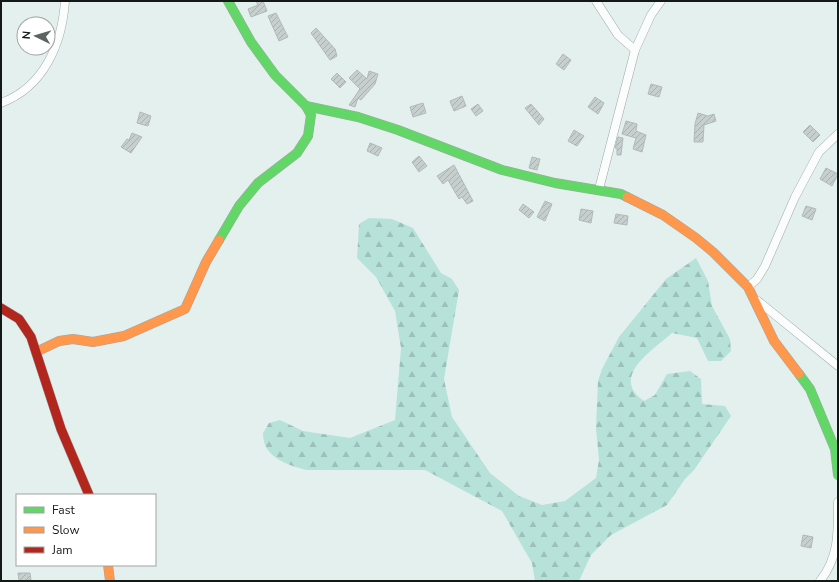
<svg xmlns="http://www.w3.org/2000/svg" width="839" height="582" viewBox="0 0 839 582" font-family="'Nunito Sans',sans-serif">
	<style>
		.forest { fill: url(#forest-firs) }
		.building { fill: url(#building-hatch); stroke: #b1bab8 }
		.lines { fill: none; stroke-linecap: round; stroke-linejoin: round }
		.street-casing { stroke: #a0a8a7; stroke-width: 9 }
		.fast-casing { stroke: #a0a8a7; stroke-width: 10 }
		.slow-casing { stroke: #a0a8a7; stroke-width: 10 }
		.jam-casing { stroke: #a0a8a7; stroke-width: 10 }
		.street { stroke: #fbfdfc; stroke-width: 8 }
		.fast { stroke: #63d668; stroke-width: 9 }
		.slow { stroke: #ff974d; stroke-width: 9 }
		.jam { stroke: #b3261e; stroke-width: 9 }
	</style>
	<defs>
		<pattern id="forest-firs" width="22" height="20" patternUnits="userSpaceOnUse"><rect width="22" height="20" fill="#b6e2da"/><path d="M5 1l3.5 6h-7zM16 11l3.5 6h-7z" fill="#9bc1ba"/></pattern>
		<pattern id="building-hatch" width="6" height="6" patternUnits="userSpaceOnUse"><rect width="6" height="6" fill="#c6cfcd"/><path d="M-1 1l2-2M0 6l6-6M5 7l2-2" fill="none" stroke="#a9b1af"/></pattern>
	</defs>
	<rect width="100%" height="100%" fill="#e4f0ed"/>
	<!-- forest -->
	<path class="forest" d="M369,218l23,1 21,9 28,45 11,6 7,11 -15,89 8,38 38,56 29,23 23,9 23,-4 31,-23 3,-18 -3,-32 2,-47 4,-12 17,-32 47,-58 30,-21 12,23 4,25 18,33 1,12 -10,10h-13l-11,-23 -25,-5c-19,17 -63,44 -28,68l11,-6 12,-21 23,-3 11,8 1,25 23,2 6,10 -37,54 -9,9 -18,26 -56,30 -20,20 -12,26h-44l-3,-18 -30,-52 -77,-41h-118c-13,-3 -36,-10 -42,-25 -1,-3 -2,-8 -2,-12l6,-10 11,-3 23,11 47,7 45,-18 6,-72 -6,-37 -19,-34 -19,-19 2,-34z"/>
	<!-- building -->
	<g class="building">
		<polygon points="256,1 263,1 267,11 251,17 248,9 258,5"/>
		<polygon points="276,13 288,37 279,41 268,16"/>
		<polygon points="316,28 335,49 337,56 330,60 311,33"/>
		<polygon points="563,54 571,60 564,70 556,64"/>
		<polygon points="357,70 367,79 369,71 378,74 375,84 361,100 358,98 355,107 349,105 360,89 349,78"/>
		<polygon points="337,73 346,82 340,88 331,79"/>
		<polygon points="651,84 662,87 659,97 648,94"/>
		<polygon points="462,96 466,106 454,111 450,101"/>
		<polygon points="595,97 604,103 598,114 588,107"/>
		<polygon points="423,103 426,113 413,117 410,107"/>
		<polygon points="478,104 483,111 476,116 471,109"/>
		<polygon points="531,104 544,119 539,125 525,108"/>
		<polygon points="140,112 151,116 148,126 137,123"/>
		<polygon points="698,113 708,116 714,114 716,121 704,125 703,142 694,142 695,124"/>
		<polygon points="626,121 637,124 636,131 646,135 642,152 633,149 636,138 622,134"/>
		<polygon points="810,125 820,135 813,142 803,132"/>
		<polygon points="574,130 584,136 577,146 568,141"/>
		<polygon points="132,133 142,137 131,153 121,147 127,139 129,140"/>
		<polygon points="618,137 623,138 621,155 617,155 617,148 615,148"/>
		<polygon points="370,143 382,148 378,156 367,151"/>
		<polygon points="419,156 427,166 419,172 412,162"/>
		<polygon points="532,157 540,159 537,170 529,168"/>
		<polygon points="454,165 473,201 467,204 462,197 459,199 448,180 443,184 437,176"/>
		<polygon points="826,168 838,174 832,186 820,179"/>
		<polygon points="545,201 552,204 545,221 537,217"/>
		<polygon points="523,204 534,212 529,218 519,210"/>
		<polygon points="806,206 816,209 812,220 802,216"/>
		<polygon points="581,209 593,211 591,223 579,220"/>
		<polygon points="616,214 628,216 627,225 614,223"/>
		<polygon points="803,535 813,537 811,548 801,546"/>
		<polygon points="18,573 30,573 31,580 19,581"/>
	</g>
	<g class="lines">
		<!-- street casing -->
		<g class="street-casing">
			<g id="street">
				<polyline points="596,1 618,35 635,50"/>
				<path d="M1,103c43,-16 61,-59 64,-102"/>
				<polyline points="599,189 635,50 651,15 661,1"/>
				<polyline points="748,287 757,279 765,266 795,197 819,152 838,134"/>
				<polyline points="758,301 838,366"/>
				<path d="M820,581c19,-24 18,-48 18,-79"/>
			</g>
		</g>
		<!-- fast casing -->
		<g class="fast-casing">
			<g id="fast">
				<polyline points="306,106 358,117 398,130 502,170 555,183 621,194 627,197"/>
				<polyline points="219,240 239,206 258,183 297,153 308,136 311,115 306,106 275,75 251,42 228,1"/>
				<polyline points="799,374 810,389 835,449 838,475"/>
			</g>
		</g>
		<!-- slow casing -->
		<g class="slow-casing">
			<g id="slow">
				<polyline points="627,197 663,215 696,238 713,252 748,287 774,341 799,374"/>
				<polyline points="36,352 59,341 73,339 93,342 124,336 185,309 206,262 219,240"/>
				<polyline points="108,565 110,581"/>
			</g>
		</g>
		<!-- jam casing -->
		<g class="jam-casing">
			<polyline id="jam" points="1,308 19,319 31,337 61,429 89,495"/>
		</g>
		<!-- street -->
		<use href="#street" class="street"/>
		<!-- fast -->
		<use href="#fast" class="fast"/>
		<!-- slow -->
		<use href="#slow" class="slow"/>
		<!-- jam -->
		<use href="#jam" class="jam"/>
	</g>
	<!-- border -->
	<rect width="839" height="582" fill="none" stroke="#121917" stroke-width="4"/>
	<!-- legend -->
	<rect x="16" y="494" width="140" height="72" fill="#ffffff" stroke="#a0a3a2"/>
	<rect x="24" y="507" width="20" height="6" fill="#63d668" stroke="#a0a3a2"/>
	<text x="52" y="514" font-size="12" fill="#121917">Fast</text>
	<rect x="24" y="527" width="20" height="6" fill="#ff974d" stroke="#a0a3a2"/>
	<text x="52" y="534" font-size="12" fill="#121917">Slow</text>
	<rect x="24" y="547" width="20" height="6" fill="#b3261e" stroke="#a0a3a2"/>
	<text x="52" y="554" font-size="12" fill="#121917">Jam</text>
	<!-- north arrow -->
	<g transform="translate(36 36) rotate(275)"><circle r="19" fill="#ffffff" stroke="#a0a3a2"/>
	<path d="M0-3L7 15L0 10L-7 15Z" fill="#5c6462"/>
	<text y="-6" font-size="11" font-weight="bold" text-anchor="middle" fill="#121917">N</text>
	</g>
</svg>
